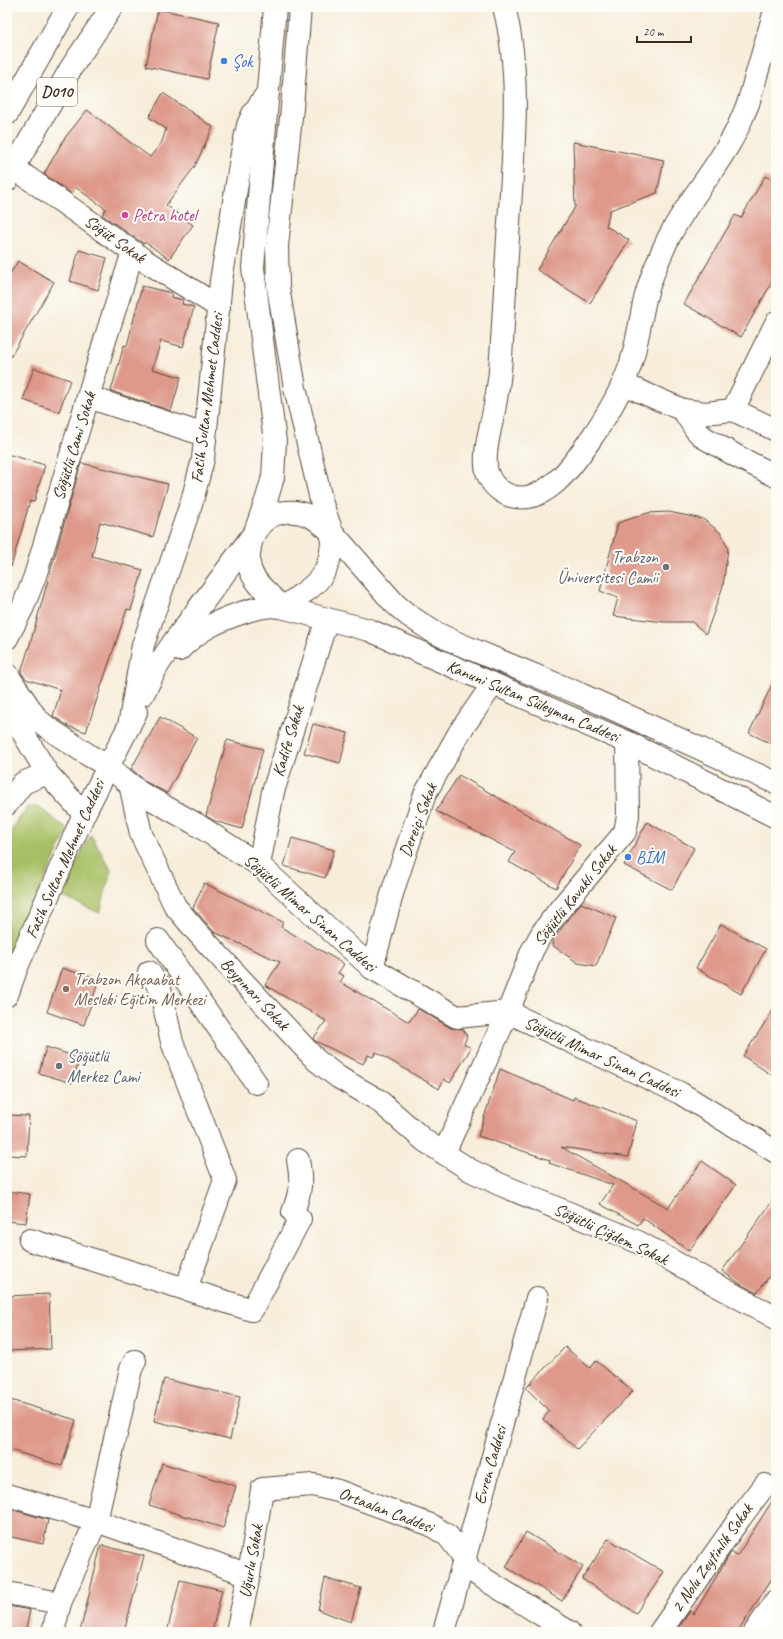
<svg xmlns="http://www.w3.org/2000/svg" width="783" height="1639" viewBox="0 0 783 1639" font-family="Caveat,sans-serif">
	<style>
		.green { fill: #a8c065; stroke: #727542 }
		.building { fill: #de998b }
		.lines { fill: none; stroke-linecap: round; stroke-linejoin: round }
		.minor-casing { stroke: #57473a; stroke-width: 24 }
		.major-casing { stroke: #57473a; stroke-width: 24 }
		.highway-casing { stroke: #57473a; stroke-width: 24 }
		.minor { stroke: #fff; stroke-width: 22 }
		.major { stroke: #fff; stroke-width: 22 }
		.highway { stroke: #fff; stroke-width: 22 }
		.shop-dot { fill: #3f7fe0; stroke: #fdfcf7; stroke-width: 1.5 }
		.hotel-dot { fill: #d1479c; stroke: #fdfcf7; stroke-width: 1.5 }
		.worship-dot { fill: #6b7280; stroke: #fdfcf7; stroke-width: 1.5 }
		.education-dot { fill: #8d6e63; stroke: #fdfcf7; stroke-width: 1.5 }
		.labels { text-anchor: middle; dominant-baseline: central; stroke-width: 4; stroke-linejoin: round; paint-order: stroke }
		.shield { fill: #fdfcf7; stroke: #75695f; stroke-width: 1 }
		.shield-label { font-size: 16px; font-weight: bold; fill: #3b2a1e }
		.shop-label { font-size: 17px; fill: #366cbe; stroke: #fdfcf7; text-anchor: start }
		.hotel-label { font-size: 17px; fill: #b23c85; stroke: #fdfcf7; text-anchor: start }
		.street-label { font-size: 17px; fill: #3b2a1e; stroke: #fdfcf7 }
		.worship-label { font-size: 17px; fill: #5b616d; stroke: #fdfcf7; text-anchor: end }
		.education-label { font-size: 17px; fill: #785e54; stroke: #fdfcf7; text-anchor: start }
	</style>
	<rect width="100%" height="100%" fill="#fdfcf7"/>
	<filter id="ink" filterUnits="userSpaceOnUse"><feTurbulence type="fractalNoise" baseFrequency=".025" numOctaves="2"/><feDisplacementMap in="SourceGraphic" scale="8" xChannelSelector="R" yChannelSelector="G"/><feConvolveMatrix kernelMatrix="1 2 1 2 8 2 1 2 1" color-interpolation-filters="sRGB"/></filter>
	<filter id="wash" filterUnits="userSpaceOnUse"><feTurbulence type="fractalNoise" baseFrequency=".012" numOctaves="4" result="noise"/><feDisplacementMap in="SourceGraphic" scale="16" xChannelSelector="R" yChannelSelector="G"/><feGaussianBlur stdDeviation="0.9" result="paint"/><feColorMatrix in="noise" values="0 0 0 0 0 0 0 0 0 0 0 0 0 0 0 0 0 1.4 0 .05"/><feComposite in="paint" operator="in"/></filter>
	<g filter="url(#wash)">
		<rect width="100%" height="100%" fill="#f7edda"/>
		<!-- green -->
		<g class="green">
			<polygon points="27,807 40,807 68,830 22,927 7,971 7,837"/>
			<polygon points="91,835 111,870 100,913 58,895"/>
		</g>
		<g id="blocks">
			<!-- building -->
			<g class="building">
				<polygon points="158,9 219,22 207,79 146,66"/>
				<polygon points="163,93 213,127 195,166 166,205 193,225 169,259 145,242 144,244 102,215 106,209 75,187 72,194 44,174 64,139 87,110 150,157 162,142 166,129 149,117"/>
				<polygon points="573,142 664,160 657,193 610,210 606,226 629,240 590,303 537,270 575,207"/>
				<polygon points="765,176 776,182 776,275 741,337 684,304 735,215 741,218"/>
				<polygon points="79,250 107,258 98,290 70,281"/>
				<polygon points="18,261 54,282 7,363 7,279"/>
				<polygon points="142,286 172,293 171,297 183,300 182,304 194,307 183,347 161,341 152,369 181,377 171,411 111,391 124,345 127,346"/>
				<polygon points="34,368 70,380 59,412 23,400"/>
				<polygon points="7,454 45,465 34,502 30,501 11,567 7,566"/>
				<polygon points="81,463 168,484 153,537 100,522 92,556 143,570 131,610 127,609 86,732 68,726 53,716 61,690 26,679 21,672 30,644"/>
				<polygon points="669,512 703,519 721,533 728,548 723,586 706,634 692,622 665,622 613,616 618,598 600,591 618,523 648,513"/>
				<polygon points="776,676 776,746 749,733"/>
				<polygon points="160,717 197,738 167,793 146,782 131,769"/>
				<polygon points="313,724 348,733 340,763 304,753"/>
				<polygon points="227,740 263,749 242,829 215,821 206,816"/>
				<polygon points="459,775 580,845 556,888 509,862 515,852 436,811"/>
				<polygon points="647,822 694,848 672,890 624,865"/>
				<polygon points="292,838 334,850 325,878 284,866"/>
				<polygon points="204,883 283,922 281,927 344,964 338,973 344,976 340,982 409,1022 418,1009 451,1028 463,1029 467,1036 464,1044 471,1048 450,1083 444,1079 439,1089 376,1052 373,1057 368,1055 363,1064 315,1041 313,1039 326,1021 265,985 280,962 214,932 193,908"/>
				<polygon points="581,903 616,918 596,966 578,963 552,945 553,940"/>
				<polygon points="721,924 766,949 741,994 696,968"/>
				<polygon points="62,968 99,980 84,1025 47,1012"/>
				<polygon points="776,1006 776,1078 743,1056"/>
				<polygon points="46,1047 80,1058 72,1083 39,1073"/>
				<polygon points="500,1069 573,1100 574,1097 637,1121 628,1157 561,1147 668,1208 702,1161 736,1185 689,1251 643,1218 638,1225 600,1204 613,1185 549,1163 550,1160 478,1136"/>
				<polygon points="7,1115 29,1116 27,1156 7,1155"/>
				<polygon points="7,1191 30,1194 26,1223 7,1221"/>
				<polygon points="776,1196 776,1267 757,1293 742,1285 722,1271"/>
				<polygon points="49,1294 51,1349 9,1351 7,1296"/>
				<polygon points="565,1347 590,1368 596,1361 633,1391 577,1449 543,1419 549,1411 526,1388"/>
				<polygon points="164,1379 240,1397 230,1439 154,1421"/>
				<polygon points="7,1399 76,1420 62,1466 7,1449"/>
				<polygon points="162,1463 236,1486 223,1528 149,1505"/>
				<polygon points="776,1495 776,1572 738,1632 676,1632 690,1611 694,1614 731,1552 737,1556"/>
				<polygon points="7,1508 48,1520 43,1544 7,1536"/>
				<polygon points="526,1532 583,1567 562,1601 506,1567"/>
				<polygon points="608,1539 664,1572 636,1613 582,1579"/>
				<polygon points="101,1545 144,1556 124,1632 80,1632"/>
				<polygon points="325,1578 361,1588 351,1622 318,1610"/>
				<polygon points="180,1580 222,1590 212,1632 167,1632"/>
				<polygon points="7,1606 30,1610 25,1632 7,1632"/>
			</g>
		</g>
	</g>
	<g filter="url(#ink)">
		<use href="#blocks" fill-opacity="0" stroke="#57473a" stroke-width="1"/>
		<g class="lines">
			<!-- minor casing -->
			<g class="minor-casing">
				<g id="minor">
					<path d="M504,7c17,65 10,135 6,201 -4,54 -6,109 -10,163 -1,11 -3,23 -5,34 -3,19 -15,55 -6,72 4,9 13,16 22,19 34,10 63,-32 79,-56 16,-23 31,-47 40,-74 7,-21 10,-45 15,-67 5,-20 14,-41 23,-60 17,-34 42,-62 61,-95 8,-12 13,-27 19,-40l28,-97"/>
					<polyline points="14,168 147,262 219,307"/>
					<polyline points="623,384 683,410 705,413 733,410 776,430"/>
					<polyline points="88,397 205,435"/>
					<polyline points="683,410 696,430 703,437 740,458 776,476"/>
					<polyline points="733,410 776,323"/>
					<polyline points="332,532 394,603 408,615 432,631 457,643 580,694 776,783"/>
					<polyline points="281,607 369,630 627,742 776,817"/>
					<polyline points="7,638 23,607 35,576 105,340 133,252"/>
					<polyline points="7,674 37,719 48,728 90,756 108,766 139,792 196,824 259,865 372,968 457,1017 508,1012 680,1093 776,1152"/>
					<polyline points="7,706 47,773 84,814"/>
					<polyline points="129,726 143,645 192,501 203,459 221,281 242,153 248,125 253,114 268,92"/>
					<polyline points="130,784 141,834 175,906 197,932 316,1060 338,1077 378,1100 425,1141 470,1170 499,1184 638,1242 776,1318"/>
					<polyline points="7,804 23,783 47,773"/>
					<polyline points="259,865 273,792 327,619"/>
					<polyline points="158,940 256,1083"/>
					<polyline points="372,968 394,887 425,794 459,733 493,684"/>
					<polyline points="149,972 160,988 172,1042 225,1180 186,1289"/>
					<polyline points="7,995 17,967 84,814 136,712"/>
					<polyline points="444,1153 508,1012 532,951 542,933 560,909 625,832 628,816 627,742"/>
					<path d="M30,1240l222,70 48,-91 -7,-7c8,-22 9,-30 5,-52"/>
					<polyline points="7,1495 96,1521 249,1575"/>
					<polyline points="7,1593 60,1603"/>
					<polyline points="53,1632 60,1603 96,1521 131,1369 135,1361"/>
					<polyline points="237,1632 249,1575 262,1489 313,1485 338,1491 431,1525 448,1536 464,1557 470,1570 569,1632"/>
					<polyline points="444,1632 537,1298"/>
					<polyline points="660,1632 740,1518 765,1485"/>
					<polyline points="755,1632 776,1601"/>
				</g>
			</g>
			<!-- major casing -->
			<g class="major-casing">
				<g id="major">
					<polyline points="300,7 292,108 277,246 278,287 295,388 322,504 332,532"/>
					<path d="M179,650c18,-19 38,-29 62,-37 9,-3 21,-6 30,-7 3,0 7,1 10,1 6,-2 13,-7 18,-11 26,-16 34,-34 33,-64 -7,-5 -14,-12 -22,-16 -24,-10 -49,-2 -58,23 -3,8 -4,22 -2,30 5,16 21,25 31,38"/>
					<polyline points="143,694 158,665 173,643 255,532 267,498 273,477 275,442 253,268 275,7"/>
				</g>
			</g>
			<!-- highway casing -->
			<g class="highway-casing">
				<g id="highway">
					<polyline points="7,114 68,7"/>
					<polyline points="7,180 71,68 112,7"/>
				</g>
			</g>
			<!-- minor -->
			<use href="#minor" class="minor"/>
			<!-- major -->
			<use href="#major" class="major"/>
			<!-- highway -->
			<use href="#highway" class="highway"/>
		</g>
	</g>
	<!-- markers -->
	<g class="shop-dot">
		<circle cx="224" cy="61" r="4"/>
		<circle cx="628" cy="857" r="4"/>
	</g>
	<circle class="hotel-dot" cx="125" cy="215" r="4"/>
	<g class="worship-dot">
		<circle cx="666" cy="567" r="4"/>
		<circle cx="59" cy="1066" r="4"/>
	</g>
	<circle class="education-dot" cx="66" cy="989" r="4"/>
	<g class="labels">
		<!-- shield labels -->
		<rect class="shield" x="37" y="78" width="40" height="28" rx="3"/>
		<g class="shield-label">
			<text x="57" y="92">D010</text>
		</g>
		<!-- shop labels -->
		<g class="shop-label">
			<text x="232" y="61">Şok</text>
			<text x="636" y="857">BİM</text>
		</g>
		<!-- hotel labels -->
		<g class="hotel-label">
			<text x="133" y="215">Petra hotel</text>
		</g>
		<!-- street labels -->
		<g class="street-label">
			<text transform="translate(115 239) rotate(35)">Söğüt Sokak</text>
			<text transform="translate(207 398) rotate(-83)">Fatih Sultan Mehmet Caddesi</text>
			<text transform="translate(74 446) rotate(-73)">Söğütlü Cami Sokak</text>
			<text transform="translate(533 701) rotate(23)">Kanuni Sultan Süleyman Caddesi</text>
			<text transform="translate(288 741) rotate(-73)">Kadife Sokak</text>
			<text transform="translate(418 820) rotate(-69)">Dereiçi Sokak</text>
			<text transform="translate(65 859) rotate(-66)">Fatih Sultan Mehmet Caddesi</text>
			<text transform="translate(575 895) rotate(-52)">Söğütlü Kavaklı Sokak</text>
			<text transform="translate(310 913) rotate(41)">Söğütlü Mimar Sinan Caddesi</text>
			<text transform="translate(255 994) rotate(47)">Beypınarı Sokak</text>
			<text transform="translate(602 1057) rotate(25)">Söğütlü Mimar Sinan Caddesi</text>
			<text transform="translate(611 1234) rotate(25)">Söğütlü Çiğdem Sokak</text>
			<text transform="translate(490 1465) rotate(-74)">Evren Caddesi</text>
			<text transform="translate(386 1510) rotate(21)">Ortaalan Caddesi</text>
			<text transform="translate(712 1558) rotate(-55)">2 Nolu Zeytinlik Sokak</text>
			<text transform="translate(251 1561) rotate(-80)">Uğurlu Sokak</text>
		</g>
		<!-- worship labels -->
		<g class="worship-label">
			<text x="658" y="557">Trabzon<tspan x="658" dy="20">Üniversitesi Camii</tspan></text>
			<text x="67" y="1056" text-anchor="start">Söğütlü<tspan x="67" dy="20">Merkez Cami</tspan></text>
		</g>
		<!-- education labels -->
		<g class="education-label">
			<text x="74" y="979">Trabzon Akçaabat<tspan x="74" dy="20">Mesleki Eğitim Merkezi</tspan></text>
		</g>
	</g>
	<!-- margin -->
	<rect width="783" height="1639" fill="none" stroke="#fdfcf7" stroke-width="24"/>
	<!-- scale -->
	<path d="M637 36v6h54v-6" fill="none" stroke="#3b2a1e" stroke-width="2"/>
	<text x="643" y="36" font-size="12" fill="#3b2a1e" stroke="#fdfcf7" stroke-width="3" paint-order="stroke">20 m</text>
</svg>
